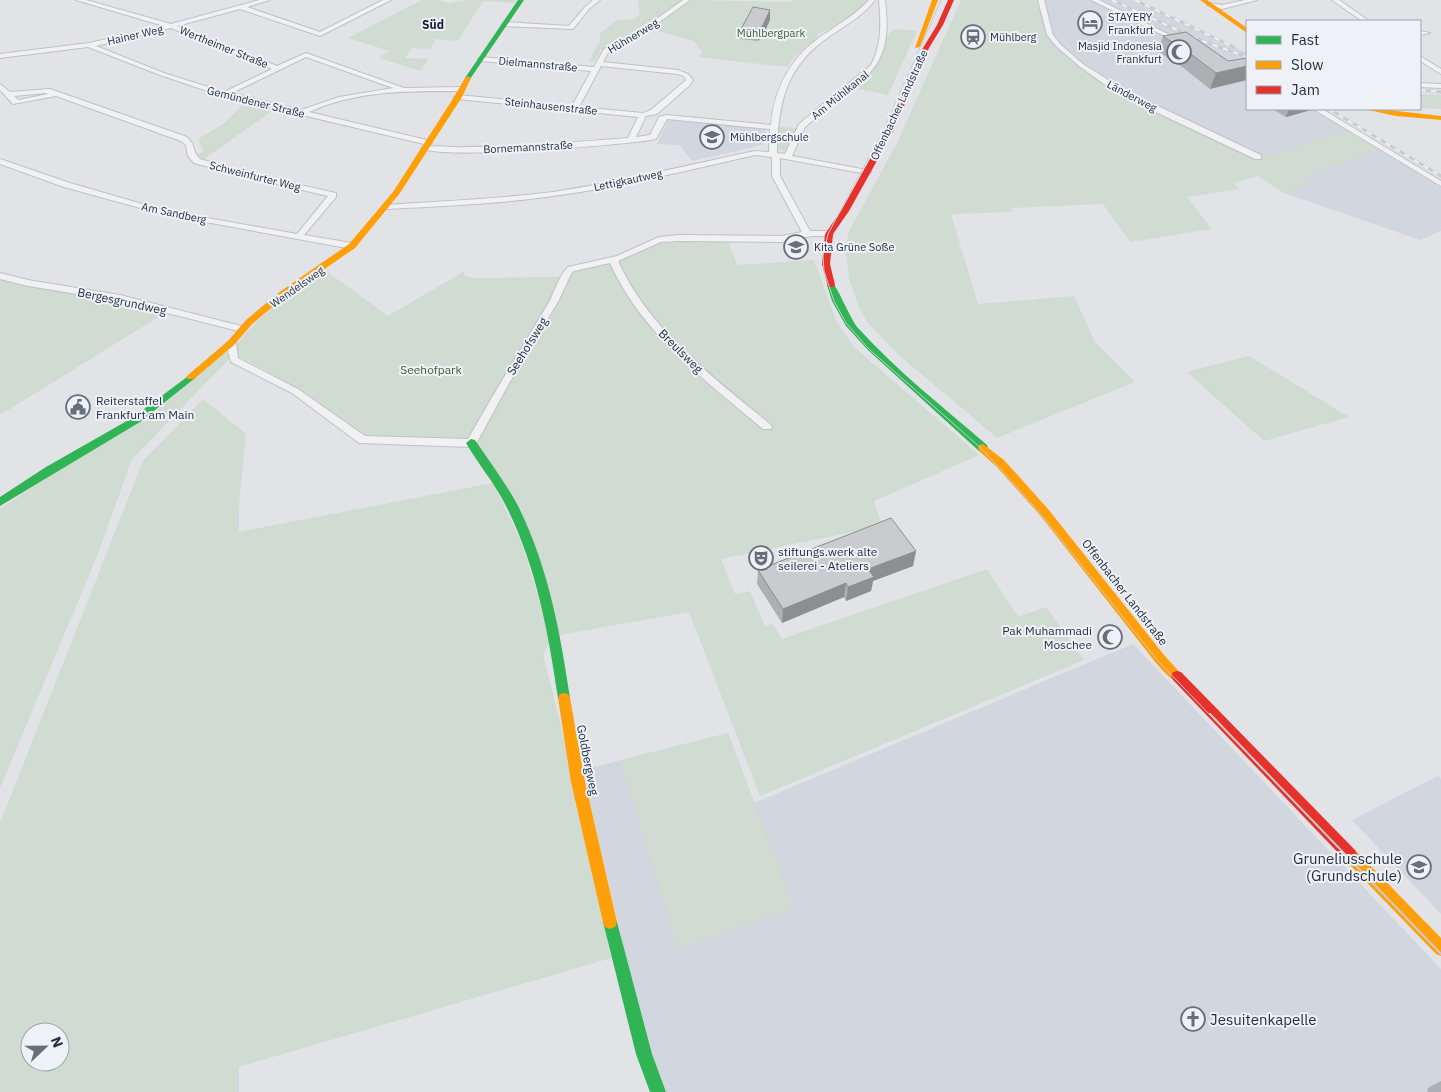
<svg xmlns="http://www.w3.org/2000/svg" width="1441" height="1092" viewBox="0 0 1441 1092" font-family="'IBM Plex Sans',sans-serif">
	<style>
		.built { fill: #d2d6de }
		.green { fill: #d0dbd1; fill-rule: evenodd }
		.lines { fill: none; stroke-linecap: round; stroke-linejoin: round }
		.street-casing { stroke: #bfc1c5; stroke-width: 2 }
		.street { fill: #f1f1f3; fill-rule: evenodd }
		.fast { fill: #30b455; fill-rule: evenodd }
		.slow { fill: #ff9f0a; fill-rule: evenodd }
		.jam { fill: #e5322d; fill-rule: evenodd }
		.tram-far1 { stroke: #cacbce; stroke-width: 1 }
		.tram { stroke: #cacbce; stroke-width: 2 }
		.rail-casing { stroke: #cacbce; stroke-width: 3 }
		.rail { stroke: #eef2f7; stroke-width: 2; stroke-dasharray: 5.5; stroke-linecap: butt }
		.wall { fill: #aeafb2 }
		.shaded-wall { fill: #8d8e91 }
		.building { fill: #cacbcf; stroke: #8d8e91 }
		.labels { text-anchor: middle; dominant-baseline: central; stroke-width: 4; stroke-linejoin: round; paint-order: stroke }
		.far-poi-label { font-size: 11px; fill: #262f42; stroke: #eef2f7; text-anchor: start }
		.far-park-label { font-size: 11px; fill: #395f32; stroke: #eef2f7 }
		.far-street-label { font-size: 11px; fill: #262f42; stroke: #eef2f7 }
		.far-quarter-label { font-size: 12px; font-weight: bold; fill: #192033; stroke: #eef2f7 }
		.street-label { font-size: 12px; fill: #262f42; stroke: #eef2f7 }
		.park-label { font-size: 12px; fill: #395f32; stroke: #eef2f7 }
		.poi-label { font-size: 12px; fill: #262f42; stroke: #eef2f7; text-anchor: start }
		.near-poi-label { font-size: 15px; fill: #262f42; stroke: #eef2f7; text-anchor: end }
	</style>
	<rect width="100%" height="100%" fill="#e1e3e7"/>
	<!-- built -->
	<g class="built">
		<polygon points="1034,0 1138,0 1247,53 1247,109 1320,109 1441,182 1441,231 1420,240 1284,193 1259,176 1277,169 1194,131 1108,88 1053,48 1040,25 1040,11"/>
		<polygon points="668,120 766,129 762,145 692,161 679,145 657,144"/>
		<polygon points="807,240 809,253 785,254 783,241"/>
		<polygon points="1133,644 1441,969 1441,1092 663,1092 649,1054 582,770 728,733 754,803"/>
		<polygon points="1438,776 1441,779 1441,914 1352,820"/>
	</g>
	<!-- green -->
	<g class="green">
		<polygon points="422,0 437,0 448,3 469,0 517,0 514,3 483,1 458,41 436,39 430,49 412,48 405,58 429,59 420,71 379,58 390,51 348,38"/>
		<polygon points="638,0 683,0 643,28 601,50 594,62 589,61 600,41 600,33 618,20 634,19 640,15"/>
		<path d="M691,0l97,2 8,-2h72c-12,14 -33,27 -50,34l-1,4 -25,21 -5,8 -88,-10 3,-5 -8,-11 -43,-12z"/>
		<polygon points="961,0 1034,0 1040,11 1040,25 1053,48 1108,88 1257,160 1348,130 1380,149 1303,177 1313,184 1284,193 1258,176 1233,183 1240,189 1187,197 1212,229 1130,242 1103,204 1011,208 1012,212 951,214 978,304 1074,296 1095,342 1135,382 997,438 899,355 867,322 858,305 849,278 846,254 848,233 897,143"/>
		<polygon points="893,29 917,31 888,95 850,87 872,68 883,45"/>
		<polygon points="1420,94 1441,95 1441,109 1420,108"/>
		<polygon points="245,103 272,111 203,160 197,155 203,151 198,139 223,124"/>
		<polygon points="779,127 797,128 786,151 778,149"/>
		<polygon points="728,240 737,265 814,260 837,323 854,347 979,455 874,501 882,526 721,559 735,594 750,591 765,626 773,624 782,639 987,569 1018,617 1046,607 1084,660 760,796 689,612 559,635 541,570 475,441 573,271 617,261 656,243"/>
		<path d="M325,270l63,46 77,-45 -1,4 8,3 82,-1 11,-2 -93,163 -17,1 -92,-4 -65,-47 -61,-33v-11c24,-31 56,-53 88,-74z"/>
		<polygon points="0,279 134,305 165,313 0,415"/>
		<polygon points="226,352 230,358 132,459 97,556 0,788 0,509 74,460 138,423 160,408"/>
		<polygon points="1249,356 1349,417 1264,441 1187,372"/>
		<path d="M203,399l43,35 -7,71v27l254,-49 29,61 29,95 -8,16 27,107 41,196 -372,109v25h-239v-269l143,-362zM30,1032h30v30h-30z"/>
		<polygon points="728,733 794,907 678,949 620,761"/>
	</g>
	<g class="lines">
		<!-- street casing -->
		<g class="street-casing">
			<g id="street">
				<path d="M76,0h10l85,24 89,-24h10l-23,7 73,25 63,-32h8l-71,36 -80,-27 -63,17 100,40 29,-13 98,35 57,-1 4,2 -4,2c-52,0 -104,-1 -152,21l122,29 1,2 -4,2 -206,-49 -62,-21 -72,-28 -88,11v-4l89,-11 75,-17zM171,28l101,41 -48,23 -60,-19 -68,-27zM306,57l87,31 -54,9 -38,13 -69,-17z"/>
				<polygon points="593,0 600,0 589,9 573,29 505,26 502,24 505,22 569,26 585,7"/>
				<path d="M683,0h7l-46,33 -35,18 -6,11 75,8 10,4 5,6 -3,5 -33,29 -11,2 -10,21 14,-2 9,-18 7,-2 105,10c3,-39 22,-71 55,-92 15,-10 30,-19 43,-33h6c-12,16 -29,25 -45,36 -44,30 -52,66 -53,117l8,1 14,-30 72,-59c11,-21 10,-42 8,-65h6c3,28 4,52 -16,74l-64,53 -13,29 75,14 4,2 -4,2 -87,-16v18l30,55h19l4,3 -1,2h-20l-30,6 -103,-1 -18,1 -43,19c31,69 95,116 153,164l1,2 -1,2h-8c-57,-48 -122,-96 -153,-166l-36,8 -3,3 -12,26 -52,87 -32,59 -4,1 -112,-4 -67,-50 -61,-31 -5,-19 5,-3 5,3 2,15 60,31 67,47 103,3c26,-46 53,-90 80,-135 7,-12 10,-27 20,-37l49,-11 42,-19 20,-2 103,1 20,-4 -30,-56v-19l-17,-2c-67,15 -134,32 -202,41 -55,8 -111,10 -167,13l-4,-2 4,-2c56,-4 112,-6 167,-13 68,-10 135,-27 202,-41l14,1 1,-23 -103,-10 -11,20c-29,6 -218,21 -235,9 6,-4 36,0 45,-1 55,0 108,-5 162,-9l10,-21 -180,-18 -4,-2 4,-2 114,11 19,-35 -110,-10 -3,-2 3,-2 113,10 10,-18 36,-18zM601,66l76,8 7,2 2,4 -35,30 -8,3 -64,-6z"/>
				<polygon points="1038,0 1044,0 1053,35 1061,45 1083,64 1124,90 1261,155 1261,159 1255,159 1118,94 1079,66 1057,47 1047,35"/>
				<polygon points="1091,0 1099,0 1184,42 1179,43"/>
				<polygon points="1245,0 1257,0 1222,9 1207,5 1210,3 1222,5"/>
				<polygon points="1332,0 1339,0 1369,21 1362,21"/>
				<polygon points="1420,31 1430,33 1420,35"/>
				<polygon points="1420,56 1441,69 1441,74 1420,61"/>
				<polygon points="1420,83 1441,84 1441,88 1420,87"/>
				<path d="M0,84l10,8 40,-3 137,48c9,8 5,15 13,22l52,15 84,19v4l-32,38 48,8 4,3 -4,3 -190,-35 -98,-27 -64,-23v-5l70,24 93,27 134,24 31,-38 -77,-18 -57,-15 -6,-7 -2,-11 -5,-4 -125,-45 -43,8 -13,-14zM46,93l2,1 -30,6 -4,-4z"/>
				<polygon points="1313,109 1322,109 1441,181 1441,186"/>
				<polygon points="0,273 28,280 120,295 245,327 247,329 242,332 120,301 28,286 0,279"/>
			</g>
		</g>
		<!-- street -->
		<use href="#street" class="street"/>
		<!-- fast -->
		<g class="fast">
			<polygon points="518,0 524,0 470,79 466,79 465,78"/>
			<path d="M831,282c6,2 19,37 27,46 39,43 85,79 129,117l1,3 -1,3h-8l-111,-101 -22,-24 -14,-25 -5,-16z"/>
			<polygon points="191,374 196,377 194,379 140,422 0,506 0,497 46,467 132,418"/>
			<path d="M471,439l4,1c14,21 30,42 42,64 31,61 43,127 53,194l-2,4 -4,1 -4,-1 -2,-4c-10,-67 -22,-134 -53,-194 -11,-22 -27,-40 -39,-61z"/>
			<polygon points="610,915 615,917 617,922 652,1054 666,1092 650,1092 636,1054 603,922 605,917"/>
		</g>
		<!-- slow -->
		<g class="slow">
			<polygon points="932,0 938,0 920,47 915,48"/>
			<polygon points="1200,0 1207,0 1247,28 1247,33"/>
			<polygon points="468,76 471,78 462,97 400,193 355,248 287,295 252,324 234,345 194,379 188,379 186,377 188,375 228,341 246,320 281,291 349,244 393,192 454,97 465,78"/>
			<polygon points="1364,109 1379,109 1441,116 1441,120 1396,116"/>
			<path d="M983,444l21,16 44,49 116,146 19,21 -2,4c-10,3 -18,-10 -25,-17l-116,-148 -44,-49 -17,-15 -1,-3 1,-3z"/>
			<polygon points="564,693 568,694 570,698 585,782 617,922 615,927 610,929 605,927 603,922 571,782 558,698 560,694"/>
			<polygon points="1350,848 1355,850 1441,938 1441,956 1436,954 1345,860 1343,855 1345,850"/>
		</g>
		<!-- jam -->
		<g class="jam">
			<polygon points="948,0 954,0 943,25 929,48 893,132 849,211 833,234 830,264 835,285 834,287 828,287 822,264 825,234 841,211 885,132 923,48 937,25"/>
			<polygon points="1177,671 1181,672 1355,850 1357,855 1355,860 1350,862 1345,860 1173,680 1171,676 1173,672"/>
		</g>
		<!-- tram-far1 -->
		<polyline class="tram-far1" points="941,0 884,129 828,234 823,256 824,271 834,301 846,323 869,349 982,449 1040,513 1158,661 1211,716"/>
		<!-- tram -->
		<polyline class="tram" points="1210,714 1441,954"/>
		<!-- rail casing -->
		<g class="rail-casing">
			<g id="rail">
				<polyline points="1112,0 1197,39 1247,57"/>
				<polyline points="1135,0 1234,47"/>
				<polyline points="1420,90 1441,92"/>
				<polyline points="1329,109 1441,176"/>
			</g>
		</g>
		<!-- rail -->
		<use href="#rail" class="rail"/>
	</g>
	<!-- wall -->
	<g class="wall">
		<polygon points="770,20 763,35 758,41 740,39 741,29"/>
		<polygon points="1163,36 1228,61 1210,89 1171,58 1168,58 1158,51"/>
		<polygon points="1272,109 1312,109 1311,110 1286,117"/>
		<polygon points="916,551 913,566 873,581 871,591 846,601 844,597 782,623 757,584 758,570"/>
		<polygon points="1441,1081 1441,1092 1427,1092 1428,1088"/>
	</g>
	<!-- shaded-wall -->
	<g class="shaded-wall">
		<polygon points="770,10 770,20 763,35 758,41 758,30"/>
		<polygon points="1173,43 1176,43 1171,58 1168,58"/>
		<polygon points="1247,66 1247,80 1210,89 1216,73"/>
		<polygon points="1289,109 1312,109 1311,110 1286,117"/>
		<polygon points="916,551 913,566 873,581 871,591 846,601 848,587 868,569"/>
		<polygon points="846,583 844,597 782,623 783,609"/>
	</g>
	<!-- building -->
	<g class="building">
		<polygon points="753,7 770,10 763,25 758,30 741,29"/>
		<polygon points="1186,32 1228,61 1247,58 1247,66 1216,73 1176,43 1173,43 1163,36"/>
		<polygon points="891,518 916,551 868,569 874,577 848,587 846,583 783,609 758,570"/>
	</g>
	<!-- icons -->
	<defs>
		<g id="hotel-ring" transform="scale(1.25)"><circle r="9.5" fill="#eef2f7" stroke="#676e7c" stroke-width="1.5"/><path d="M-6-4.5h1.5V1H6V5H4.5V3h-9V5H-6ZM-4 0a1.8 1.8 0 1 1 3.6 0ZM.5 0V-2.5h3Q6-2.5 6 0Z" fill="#676e7c"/></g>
		<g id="station-ring" transform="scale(1.25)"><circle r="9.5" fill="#eef2f7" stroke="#676e7c" stroke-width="1.5"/><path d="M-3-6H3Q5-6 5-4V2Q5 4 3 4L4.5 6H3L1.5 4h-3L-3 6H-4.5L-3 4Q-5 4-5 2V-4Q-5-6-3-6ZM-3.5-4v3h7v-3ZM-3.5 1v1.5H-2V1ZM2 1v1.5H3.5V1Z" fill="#676e7c"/></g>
		<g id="mosque-ring" transform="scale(1.25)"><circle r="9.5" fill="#eef2f7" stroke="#676e7c" stroke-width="1.5"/><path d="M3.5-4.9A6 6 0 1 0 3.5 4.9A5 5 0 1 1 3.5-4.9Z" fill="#676e7c"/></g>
		<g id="school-ring" transform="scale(1.25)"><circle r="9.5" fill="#eef2f7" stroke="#676e7c" stroke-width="1.5"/><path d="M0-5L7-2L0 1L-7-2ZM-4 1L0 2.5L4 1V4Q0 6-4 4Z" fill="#676e7c"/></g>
		<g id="civic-ring" transform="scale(1.25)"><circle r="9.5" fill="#eef2f7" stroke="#676e7c" stroke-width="1.5"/><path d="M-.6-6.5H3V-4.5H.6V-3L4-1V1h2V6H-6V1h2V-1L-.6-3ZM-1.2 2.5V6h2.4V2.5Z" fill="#676e7c"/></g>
		<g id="theatre-ring" transform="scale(1.25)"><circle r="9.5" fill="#eef2f7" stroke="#676e7c" stroke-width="1.5"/><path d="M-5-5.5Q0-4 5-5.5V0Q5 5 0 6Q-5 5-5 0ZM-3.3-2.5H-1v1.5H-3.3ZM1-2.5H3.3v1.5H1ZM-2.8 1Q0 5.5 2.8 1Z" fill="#676e7c"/></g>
		<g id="church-ring" transform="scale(1.25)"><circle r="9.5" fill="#eef2f7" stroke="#676e7c" stroke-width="1.5"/><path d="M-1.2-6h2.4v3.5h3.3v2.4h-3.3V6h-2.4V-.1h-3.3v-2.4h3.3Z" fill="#676e7c"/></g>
	</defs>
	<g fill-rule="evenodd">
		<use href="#hotel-ring" x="1090" y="23"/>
		<use href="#station-ring" x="973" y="37"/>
		<use href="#mosque-ring" x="1179" y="52"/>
		<use href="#school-ring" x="712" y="137"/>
		<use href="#school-ring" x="796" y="247"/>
		<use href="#civic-ring" x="78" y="407"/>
		<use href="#theatre-ring" x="761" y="558"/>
		<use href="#mosque-ring" x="1110" y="637"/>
		<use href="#school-ring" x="1419" y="867"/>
		<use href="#church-ring" x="1193" y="1019"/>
	</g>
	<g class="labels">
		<!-- far-poi labels -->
		<g class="far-poi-label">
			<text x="1108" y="17">STAYERY<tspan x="1108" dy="13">Frankfurt</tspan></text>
			<text x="990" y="37">Mühlberg</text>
			<text x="1162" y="46" text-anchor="end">Masjid Indonesia<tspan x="1162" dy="13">Frankfurt</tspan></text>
			<text x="730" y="137">Mühlbergschule</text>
			<text x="814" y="247">Kita Grüne Soße</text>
		</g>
		<!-- far-park labels -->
		<g class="far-park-label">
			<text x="771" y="33">Mühlbergpark</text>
		</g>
		<!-- far-street labels -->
		<g class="far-street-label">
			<text transform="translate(135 35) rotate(-13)">Hainer Weg</text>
			<text transform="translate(633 36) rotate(-31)">Hühnerweg</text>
			<text transform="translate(224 47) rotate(22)">Wertheimer Straße</text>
			<text transform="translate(538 64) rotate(5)">Dielmannstraße</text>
			<text transform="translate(840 95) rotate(-39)">Am Mühlkanal</text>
			<text transform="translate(1132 96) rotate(28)">Länderweg</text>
			<text transform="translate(256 102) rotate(14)">Gemündener Straße</text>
			<text transform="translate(899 105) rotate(-65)">Offenbacher Landstraße</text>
			<text transform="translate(551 106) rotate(6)">Steinhausenstraße</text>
			<text transform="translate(528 147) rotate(-3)">Bornemannstraße</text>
			<text transform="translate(255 176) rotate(14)">Schweinfurter Weg</text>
			<text transform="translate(628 180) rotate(-12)">Lettigkautweg</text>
			<text transform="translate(174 213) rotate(12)">Am Sandberg</text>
			<text transform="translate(297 287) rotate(-35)">Wendelsweg</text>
		</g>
		<!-- far-quarter labels -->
		<g class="far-quarter-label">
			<text x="433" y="24">Süd</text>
		</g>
		<!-- street labels -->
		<g class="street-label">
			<text transform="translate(122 301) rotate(12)">Bergesgrundweg</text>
			<text transform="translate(527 346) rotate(-58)">Seehofsweg</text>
			<text transform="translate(681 351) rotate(45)">Breulsweg</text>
			<text transform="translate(1125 592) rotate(52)">Offenbacher Landstraße</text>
			<text transform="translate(588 760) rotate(79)">Goldbergweg</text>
		</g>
		<!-- park labels -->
		<g class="park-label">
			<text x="431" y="369">Seehofpark</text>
		</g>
		<!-- poi labels -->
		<g class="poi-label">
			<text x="96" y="400">Reiterstaffel<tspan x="96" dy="14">Frankfurt am Main</tspan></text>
			<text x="778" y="551">stiftungs.werk alte<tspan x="778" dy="14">seilerei - Ateliers</tspan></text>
			<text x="1092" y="630" text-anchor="end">Pak Muhammadi<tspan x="1092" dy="14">Moschee</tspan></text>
		</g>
		<!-- near-poi labels -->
		<g class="near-poi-label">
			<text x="1402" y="858">Gruneliusschule<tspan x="1402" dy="17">(Grundschule)</tspan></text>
			<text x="1210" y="1019" text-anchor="start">Jesuitenkapelle</text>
		</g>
	</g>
	<!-- legend -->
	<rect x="1246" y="20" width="175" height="90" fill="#eef2f7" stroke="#9ea4af"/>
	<rect x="1256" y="36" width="25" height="8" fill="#30b455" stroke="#9ea4af"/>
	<text x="1291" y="45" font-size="15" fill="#262f42">Fast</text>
	<rect x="1256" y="61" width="25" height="8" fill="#ff9f0a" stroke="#9ea4af"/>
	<text x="1291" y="70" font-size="15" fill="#262f42">Slow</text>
	<rect x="1256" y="86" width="25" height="8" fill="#e5322d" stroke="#9ea4af"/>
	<text x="1291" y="95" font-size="15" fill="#262f42">Jam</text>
	<!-- north arrow -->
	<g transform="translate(45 1047) rotate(68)"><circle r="24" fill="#eef2f7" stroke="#9ea4af"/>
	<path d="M0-4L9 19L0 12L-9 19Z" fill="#676e7c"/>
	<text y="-8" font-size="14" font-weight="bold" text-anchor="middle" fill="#262f42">N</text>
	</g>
</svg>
